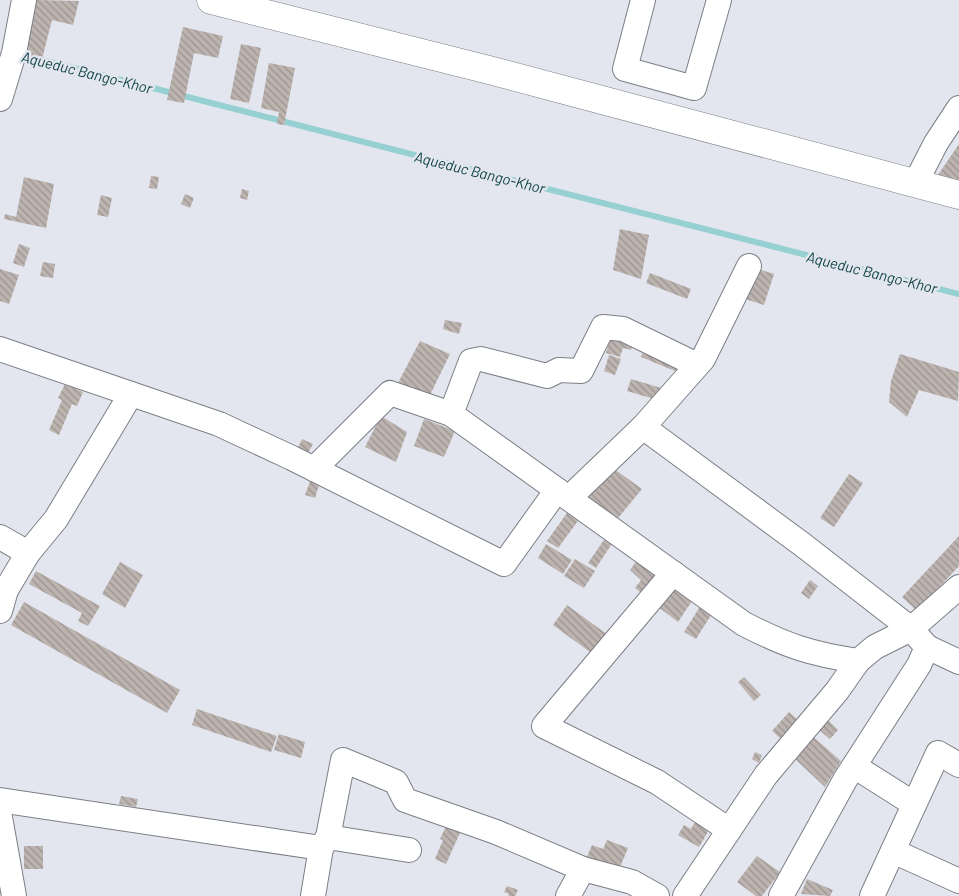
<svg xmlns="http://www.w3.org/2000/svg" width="959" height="896" viewBox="0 0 959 896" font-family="Barlow,sans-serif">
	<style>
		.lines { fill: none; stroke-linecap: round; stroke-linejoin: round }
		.stream { stroke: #96d0d3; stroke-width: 6 }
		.building { fill: url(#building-back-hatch) }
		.minor-casing { stroke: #7c7f86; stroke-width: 26 }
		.highway-casing { stroke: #7c7f86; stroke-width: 29 }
		.minor { stroke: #fff; stroke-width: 24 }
		.highway { stroke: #fff; stroke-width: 28 }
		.labels { text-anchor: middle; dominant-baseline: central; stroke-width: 5; stroke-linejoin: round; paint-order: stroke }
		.water-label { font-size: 15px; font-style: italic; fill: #104548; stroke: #e3e6ee }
	</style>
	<defs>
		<pattern id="building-back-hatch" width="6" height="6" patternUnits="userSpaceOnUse" patternTransform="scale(1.25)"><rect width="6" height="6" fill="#bdb4b0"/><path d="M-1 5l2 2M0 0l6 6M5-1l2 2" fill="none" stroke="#9a9390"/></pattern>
	</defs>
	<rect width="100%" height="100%" fill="#e3e6ee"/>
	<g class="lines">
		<!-- stream -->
		<polyline class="stream" points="35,58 959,294"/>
	</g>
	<!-- building -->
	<g class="building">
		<polygon points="35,0 79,1 73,25 52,20 40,67 19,62"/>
		<polygon points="183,27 223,36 218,58 194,53 184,103 167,100"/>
		<polygon points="241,44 261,48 249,103 230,99"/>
		<polygon points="269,63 295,68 284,125 277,124 279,112 261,108"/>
		<polygon points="959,144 959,185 936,178"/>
		<polygon points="151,176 159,177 157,189 149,188"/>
		<polygon points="24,177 54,184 46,228 4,219 5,214 16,217"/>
		<polygon points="242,189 249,191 247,200 240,198"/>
		<polygon points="185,194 194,198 190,208 181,204"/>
		<polygon points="101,195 112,198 108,217 97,215"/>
		<polygon points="620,229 649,235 641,279 613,270"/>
		<polygon points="19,244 30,248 24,267 13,263"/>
		<polygon points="43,262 55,264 53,278 40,276"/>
		<polygon points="749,266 774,274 764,305 739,297"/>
		<polygon points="0,269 19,275 9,304 0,301"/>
		<polygon points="650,273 691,289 687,299 646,283"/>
		<polygon points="445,320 462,323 459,334 443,329"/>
		<polygon points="612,334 634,342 631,350 623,348 620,357 606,353"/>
		<polygon points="420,341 450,354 429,397 398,383"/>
		<polygon points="645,347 684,363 680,373 641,357"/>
		<polygon points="900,354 959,372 958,401 919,390 907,417 889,402 891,381"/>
		<polygon points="609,355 621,359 615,375 604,371"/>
		<polygon points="631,379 668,390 664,402 627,391"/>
		<polygon points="65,384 83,392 77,406 72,404 59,435 49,430 62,400 58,398"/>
		<polygon points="381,416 407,432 396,462 365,447"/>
		<polygon points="424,419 455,431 444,457 414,446"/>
		<polygon points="302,439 313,444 308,453 298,448"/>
		<polygon points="606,463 642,489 614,523 577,498"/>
		<polygon points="849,474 863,483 834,527 820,518"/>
		<polygon points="312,476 321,479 315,498 305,495"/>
		<polygon points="567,513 578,521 558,548 547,541"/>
		<polygon points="959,536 959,566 917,611 902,597"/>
		<polygon points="606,537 613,542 596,568 588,563"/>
		<polygon points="546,544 572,560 563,574 538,558"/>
		<polygon points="575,559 595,571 584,588 564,576"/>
		<polygon points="638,559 659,576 644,595 635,588 641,580 630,570"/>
		<polygon points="120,562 143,575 125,608 102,594"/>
		<polygon points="36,571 100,606 88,626 78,621 82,613 29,584"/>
		<polygon points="810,580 818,586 809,599 801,593"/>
		<polygon points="668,583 692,601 678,622 653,603"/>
		<polygon points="24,602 180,690 167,713 11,625"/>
		<polygon points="567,605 608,635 594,655 553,625"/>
		<polygon points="701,605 713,612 696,639 684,632"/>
		<polygon points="744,677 761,695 754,701 738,682"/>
		<polygon points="197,709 277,736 271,752 192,725"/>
		<polygon points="789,712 798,720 781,739 772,731"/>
		<polygon points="828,720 838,730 830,739 819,730"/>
		<polygon points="279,734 305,742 301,758 274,750"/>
		<polygon points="811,735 841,761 825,787 794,758"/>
		<polygon points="755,752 762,755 759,763 752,759"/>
		<polygon points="121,796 138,799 136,807 119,804"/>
		<polygon points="699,815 713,823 699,847 678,835 684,825 691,829"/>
		<polygon points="449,820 463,826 446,864 435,859 443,840 440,839"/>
		<polygon points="607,840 628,848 618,872 586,859 592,845 603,849"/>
		<rect x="24" y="846" width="19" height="23"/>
		<polygon points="757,856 780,872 762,896 756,896 737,882"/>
		<polygon points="807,879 833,890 830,896 801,894"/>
		<polygon points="507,886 518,890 515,896 508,896 509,894 504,892"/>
	</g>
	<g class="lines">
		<!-- minor casing -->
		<g class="minor-casing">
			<g id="minor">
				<polyline points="643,0 625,69 694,88 719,0"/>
				<polyline points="0,99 14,53 24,0"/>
				<polyline points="916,182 936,143 959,108"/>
				<polyline points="0,349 219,424 292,458 504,564 557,490"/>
				<polyline points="451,414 471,361 481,359 547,376 559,370 581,371 603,327 623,329 697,365"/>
				<polyline points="643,427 703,359 749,266"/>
				<path d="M314,469l76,-76 61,21 293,210c43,22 67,30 114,37"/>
				<polyline points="569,498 643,427 803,545 911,629 927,647 919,665 845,780 781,896"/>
				<polyline points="0,537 28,553"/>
				<polyline points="673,573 544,726 657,782 729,830"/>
				<polyline points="0,611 6,590 28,553 56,519 131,394"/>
				<polyline points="927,647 959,662"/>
				<polyline points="854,766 914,804"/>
				<polyline points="0,800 321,848 328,837 409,850"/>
				<polyline points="0,817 14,896"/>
				<polyline points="328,837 343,760 396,782 405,800 496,832 583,869"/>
				<polyline points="893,851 959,881"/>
				<polyline points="313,896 321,848"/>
				<polyline points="568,896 583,869 632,882 657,896"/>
				<polyline points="685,896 766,775 837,691 858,661 875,647 911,629 959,587"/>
				<polyline points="872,896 938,753 959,765"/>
			</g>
		</g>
		<!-- highway casing -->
		<g class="highway-casing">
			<polyline id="highway" points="211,0 489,70 959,195"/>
		</g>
		<!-- minor -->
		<use href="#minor" class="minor"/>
		<!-- highway -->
		<use href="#highway" class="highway"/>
	</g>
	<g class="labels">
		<!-- water labels -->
		<g class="water-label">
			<text transform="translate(87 72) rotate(14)">Aqueduc Bango-Khor</text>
			<text transform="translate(480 172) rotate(14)">Aqueduc Bango-Khor</text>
			<text transform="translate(872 272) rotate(14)">Aqueduc Bango-Khor</text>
		</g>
	</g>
</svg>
